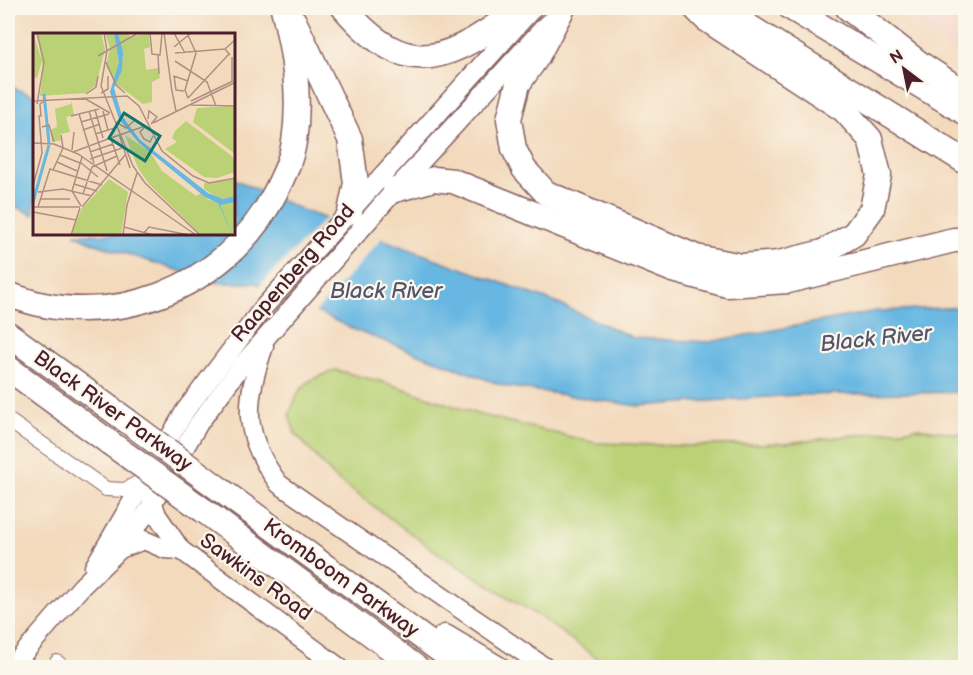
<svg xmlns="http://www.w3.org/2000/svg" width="973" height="675" viewBox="0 0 973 675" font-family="'Balsamiq Sans',sans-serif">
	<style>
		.built { fill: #f6d1c5 }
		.green { fill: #bad176; stroke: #827850; stroke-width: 1.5 }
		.water { fill: #68b7e2; stroke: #596b86; stroke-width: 1.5 }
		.pier { fill: #f3dabd }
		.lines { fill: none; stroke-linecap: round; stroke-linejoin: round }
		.street-casing { stroke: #85605e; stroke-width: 16 }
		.secondary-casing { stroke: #85605e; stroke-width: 21 }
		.highway-casing { stroke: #85605e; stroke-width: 27 }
		.street { stroke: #fff; stroke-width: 14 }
		.secondary { stroke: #fff; stroke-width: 18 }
		.highway { stroke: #fff; stroke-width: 24 }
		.highway-bridge-casing { stroke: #85605e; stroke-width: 27; stroke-linecap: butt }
		.highway-bridge { stroke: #fff; stroke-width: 24 }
		.labels { text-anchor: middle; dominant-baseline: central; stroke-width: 4.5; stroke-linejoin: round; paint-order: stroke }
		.street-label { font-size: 21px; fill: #4a1f2b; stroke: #fbf7ec }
		.water-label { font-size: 22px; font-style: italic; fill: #54546b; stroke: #fbf7ec }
		.inset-river { fill: none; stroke: #68b7e2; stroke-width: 3 }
		.inset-road { fill: none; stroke: #af8f83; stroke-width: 1.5 }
		.view { fill: #0f766e; fill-opacity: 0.15; stroke: #0f766e; stroke-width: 3 }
		.inset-edge { fill: none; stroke: #4a1f2b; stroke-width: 3 }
	</style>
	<rect width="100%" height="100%" fill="#fbf7ec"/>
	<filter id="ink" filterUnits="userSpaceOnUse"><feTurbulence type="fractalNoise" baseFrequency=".0167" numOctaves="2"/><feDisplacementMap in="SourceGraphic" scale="12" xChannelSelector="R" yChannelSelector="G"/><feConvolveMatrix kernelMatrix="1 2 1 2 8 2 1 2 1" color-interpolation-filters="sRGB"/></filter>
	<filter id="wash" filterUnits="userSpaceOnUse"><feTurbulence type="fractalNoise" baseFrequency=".008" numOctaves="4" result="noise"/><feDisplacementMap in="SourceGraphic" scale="24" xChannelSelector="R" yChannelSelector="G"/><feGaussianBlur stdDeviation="1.35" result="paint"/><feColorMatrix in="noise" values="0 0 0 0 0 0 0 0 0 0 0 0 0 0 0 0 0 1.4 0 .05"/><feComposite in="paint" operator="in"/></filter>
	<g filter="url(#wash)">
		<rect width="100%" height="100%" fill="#f3dabd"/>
		<!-- built -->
		<polygon class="built" points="899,8 965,8 965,59 945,48"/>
		<!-- green -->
		<polygon class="green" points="335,370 387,383 477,414 596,443 685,446 786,443 917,428 965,435 965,667 610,667 537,615 439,554 335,478 295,433 289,415 298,393 309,381"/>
		<!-- water -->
		<g class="water">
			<polygon points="8,86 34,95 34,215 8,203"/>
			<polygon points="234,179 302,210 554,302 634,338 709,342 877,311 965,307 965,392 797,395 638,406 504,386 355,330 256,283 217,283 96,244 74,234 234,234"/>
		</g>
		<!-- pier -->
		<polygon class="pier" points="328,216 384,236 314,314 258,287"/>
	</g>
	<g filter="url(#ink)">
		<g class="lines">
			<!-- street casing -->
			<g class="street-casing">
				<g id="street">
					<polyline points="8,420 106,489 125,490 145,479"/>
					<polyline points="57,662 64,668"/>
				</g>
			</g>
			<!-- secondary casing -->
			<g class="secondary-casing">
				<g id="secondary">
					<path d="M264,346c-20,57 -22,89 15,138l267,184"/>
					<polyline points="150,495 157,515 181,550 340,668"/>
					<polyline points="120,549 144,540 165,549 181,550"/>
					<polyline points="94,567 185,411 263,308 533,8"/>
					<polyline points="11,668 82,586 120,549 146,514 199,423 242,365 395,190 548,23"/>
				</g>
			</g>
			<!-- highway casing -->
			<g class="highway-casing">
				<g id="highway">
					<path d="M344,8c66,77 106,51 177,0"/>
					<polyline points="563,8 537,57 518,84 509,119 514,149 524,169 546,193 696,257 742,266 779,263 823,252 854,234 872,209 879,175 870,139 844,110 706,19 695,8"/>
					<polyline points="719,8 966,162"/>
					<polyline points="791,8 966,113"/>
					<polyline points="848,8 919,63 966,94"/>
					<polyline points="294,21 350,139 356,183 350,212"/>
					<polyline points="395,190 434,179 453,181 673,270 727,285 788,281 954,240 966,240"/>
					<path d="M8,294c99,41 219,-5 267,-101 8,-16 16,-32 19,-51 7,-45 0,-90 -11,-134"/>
					<polyline points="8,334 126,420"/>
					<polyline points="8,368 110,443"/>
					<polyline points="218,488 464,668"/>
					<polyline points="203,510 417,668"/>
					<polyline points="445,637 497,668"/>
				</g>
			</g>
			<!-- street -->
			<use href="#street" class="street"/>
			<!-- secondary -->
			<use href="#secondary" class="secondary"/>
			<!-- highway -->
			<use href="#highway" class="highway"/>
			<!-- highway-bridge casing -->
			<g class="highway-bridge-casing">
				<g id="highway-bridge">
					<polyline points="126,420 218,488"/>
					<polyline points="110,443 203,510"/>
				</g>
			</g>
			<!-- highway-bridge -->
			<use href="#highway-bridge" class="highway-bridge"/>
		</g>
	</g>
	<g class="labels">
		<!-- street labels -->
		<g class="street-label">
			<text transform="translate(293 273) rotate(-49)">Raapenberg Road</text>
			<text transform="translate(113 411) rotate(36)">Black River Parkway</text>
			<text transform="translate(256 577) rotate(36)">Sawkins Road</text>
			<text transform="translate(341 578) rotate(36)">Kromboom Parkway</text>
		</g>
		<!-- water labels -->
		<g class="water-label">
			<text x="386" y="291">Black River</text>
			<text transform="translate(876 339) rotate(-6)">Black River</text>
		</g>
	</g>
	<!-- overview -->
	<g transform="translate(33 33)">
		<rect width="202" height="202" fill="#f3dabd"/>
		<path d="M0,0l9,28 -5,17 -4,-1zM4,0h64l4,16 -9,36 -10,8 -46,3 3,-28zM72,0h9l3,10 2,19 -5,18 -8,-13 4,-19zM85,0h10l2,4 19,-4 1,14 -6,2 2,21 12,-2 2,10 -8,4v20l-9,2 -28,-21 8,-23zM38,67l3,15 -8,2 4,15 -10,2 1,6 -9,2 -2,-12 7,-3 -2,-18 16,-5zM202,73v48l-42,-32 4,-14zM153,88l47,36 2,15 -18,6 -13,-1 -39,-28 12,-7 -5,-4 3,-7zM92,102l25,17 12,19 34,25 5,-3 8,7 26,2 -2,33h-32l-52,-51 -11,-16zM76,146l19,13 -7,43h-50l10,-25zM202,146v17l-7,2 -8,1 -16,-10v-6z" fill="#bad176"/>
		<path d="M81,0h4l5,19 -1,18 -8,18 8,28 18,24 68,53 15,6 12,-3v6l-15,3 13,30 -15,-32 -13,-6 -66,-54 -20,-24 -9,-27 9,-30z" fill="#68b7e2"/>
		<path class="inset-river" d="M11,61l5,49M0,169l16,-57"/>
		<path class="inset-road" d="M4,0l7,29 -7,42M71,0l3,18 -6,35 32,80 12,17 55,52M117,0l2,21 8,1 2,-22M131,0l8,59M141,0l11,20M154,0l9,20 -11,37 3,8M141,14l17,-14M142,20l50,-4M125,22l1,19M197,22l-5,-6 11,-10M65,23l40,-23M142,28l32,21 9,24M73,29l10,23 9,8M199,48v-24M139,58l4,20M151,58l-8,-1 -2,-14 14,5M68,60l7,-4v-13M53,61l10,-7 2,-11M51,65l26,15M155,65l41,-44M0,68l94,-5 12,10 23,45 31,25 16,7 27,-5M158,68l42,-20M158,72l45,1M62,77l8,28M56,78l18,60M70,78l5,19M46,81l15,49M38,83l28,-7M8,84l-1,-13 4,-3M115,86l1,-8 8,6 -6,7M48,89l28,-8M83,89l10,6 9,-8M120,90l83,-41M9,94l7,-2 5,17M112,94l-5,5 4,7 6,3 3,-6M50,97l17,-6M62,101l20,-6M86,101l11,34M81,104l31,-11M78,106l9,26M0,110l21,1 24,10 118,81M39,117l2,-18M40,119l43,-16M57,119l23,-8M27,122l20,8M57,126l32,-11M24,129l20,9M47,129l18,15M20,137l10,-22 -2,-13M41,151l23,7M0,153l9,-33 -3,-38M5,159l25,-3 29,7M50,161l9,-27 25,-11M7,166h30M48,173l-9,-15 10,-34M0,174h47M5,174l12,-38 52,16M49,174l43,-52M0,179l43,8M91,194l29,8M111,200l5,-6 40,8M38,202l9,-27M90,202l4,-30 10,-32"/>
		<path class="view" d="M91,80l36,23 -15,25 -36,-23z"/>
		<rect width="202" height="202" class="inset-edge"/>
	</g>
	<!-- margin -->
	<rect width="973" height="675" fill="none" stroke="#fbf7ec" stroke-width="30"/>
	<!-- north arrow -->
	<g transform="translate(904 69) rotate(328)" stroke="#fbf7ec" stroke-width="4.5" paint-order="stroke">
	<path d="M0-4.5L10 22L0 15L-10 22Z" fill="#4a1f2b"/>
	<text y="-9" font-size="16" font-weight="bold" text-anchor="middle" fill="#4a1f2b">N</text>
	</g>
</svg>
